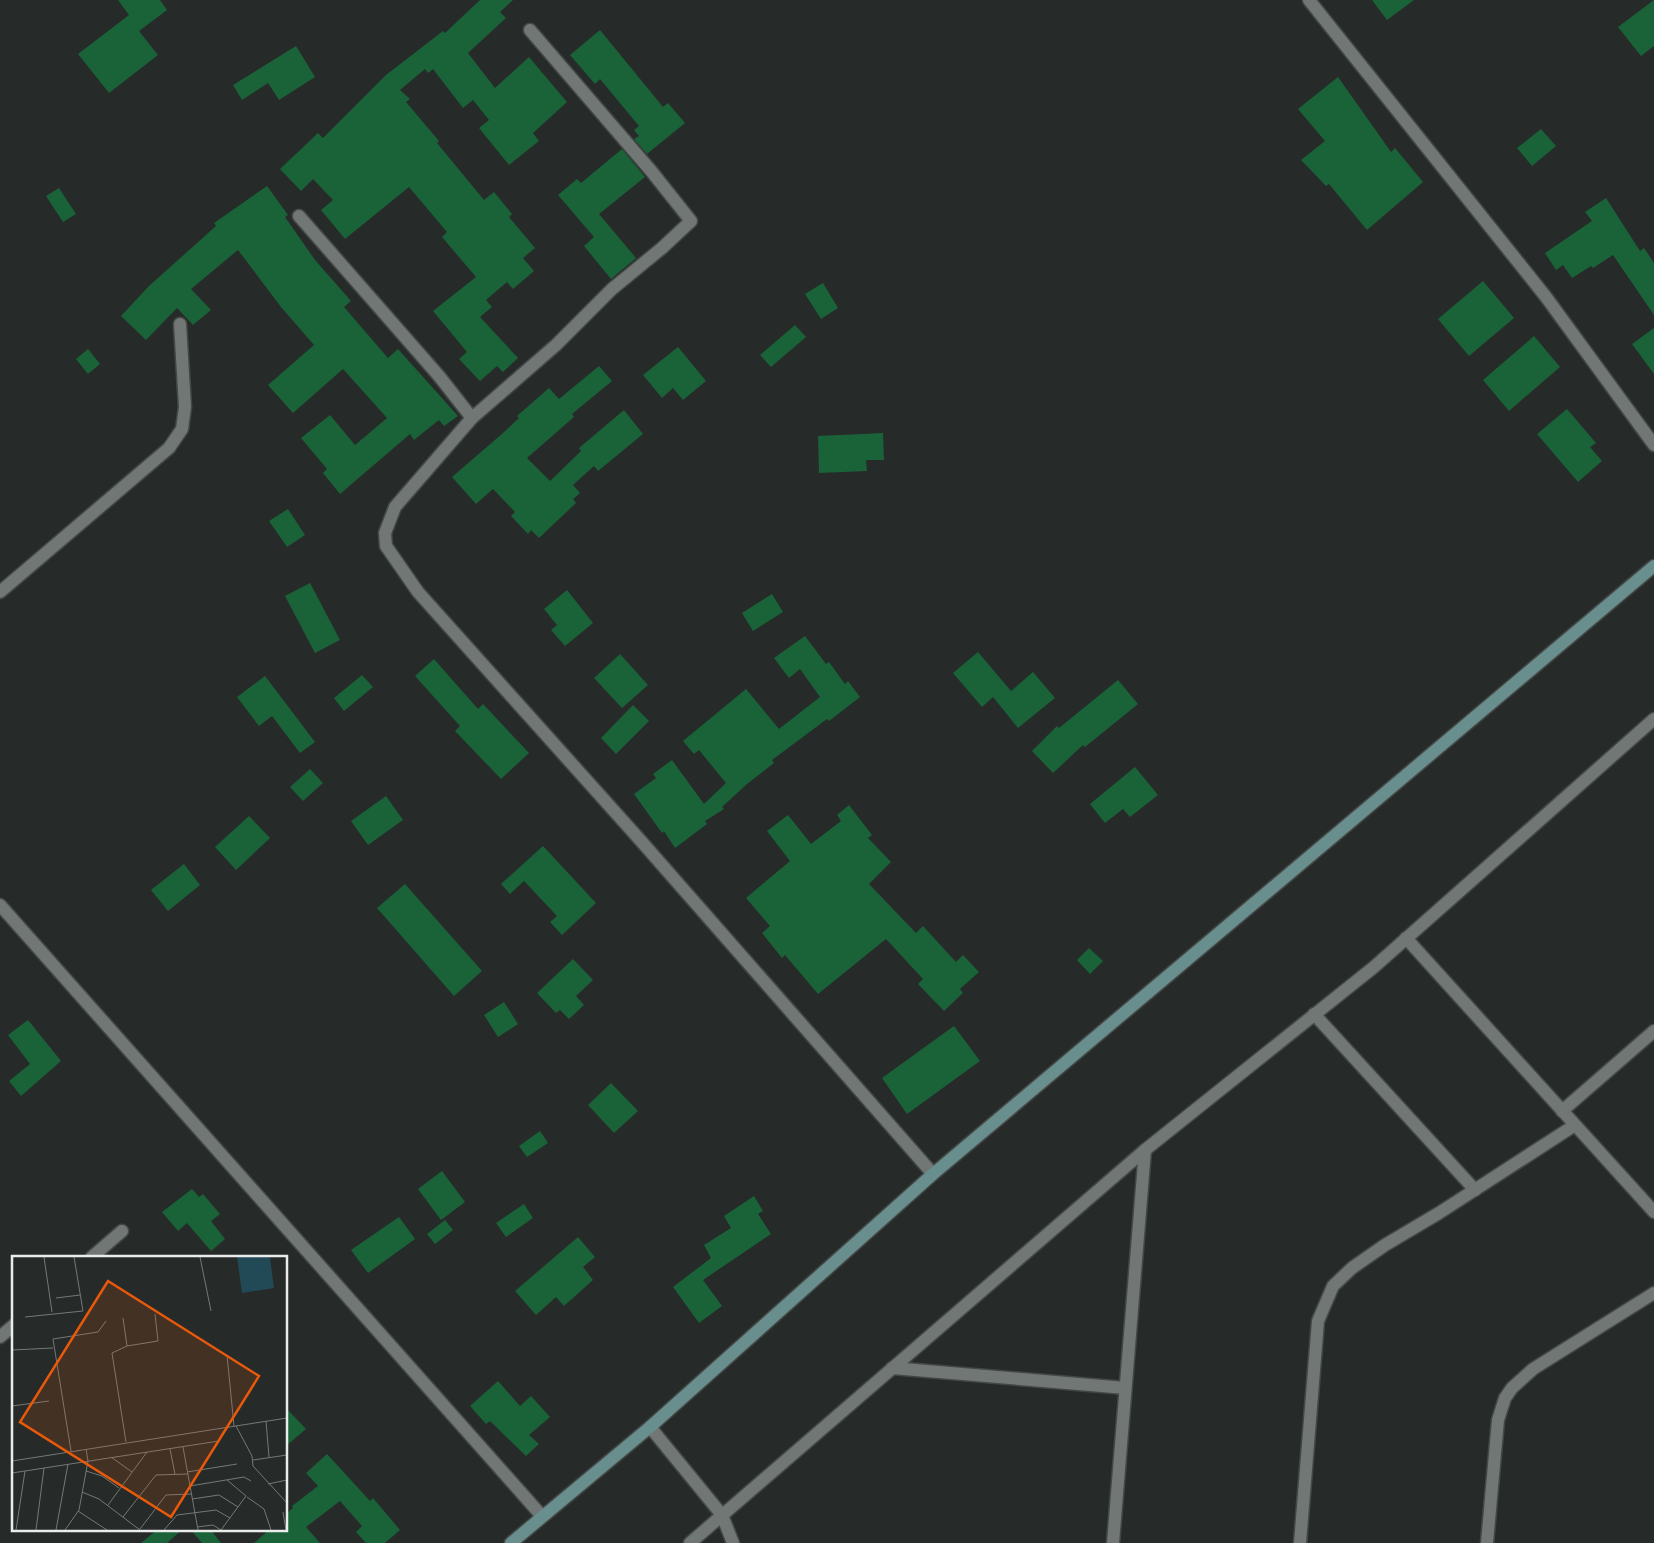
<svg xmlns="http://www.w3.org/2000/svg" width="1654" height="1543" viewBox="0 0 1654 1543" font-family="Quicksand,sans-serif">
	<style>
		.building { fill: #1a6238 }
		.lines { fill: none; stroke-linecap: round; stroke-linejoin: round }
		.street-casing { stroke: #444746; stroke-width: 15 }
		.secondary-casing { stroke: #444746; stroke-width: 15 }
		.street { stroke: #717775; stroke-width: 12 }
		.secondary { stroke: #698e8e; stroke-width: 12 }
		.inset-road { fill: none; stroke: #747977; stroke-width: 1 }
		.view { fill: #e8590c; fill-opacity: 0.15; stroke: #e8590c; stroke-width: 2.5 }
		.inset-edge { fill: none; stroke: #eaedec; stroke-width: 2.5 }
	</style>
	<rect width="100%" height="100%" fill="#262b29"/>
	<!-- building -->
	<g class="building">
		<polygon points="118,0 160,0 167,10 139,31 158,55 109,93 78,54 129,15"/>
		<polygon points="480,0 513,0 500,12 506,18 468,53 495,88 529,57 567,102 533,133 539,141 509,165 479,128 489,120 473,100 463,108 433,69 428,73 425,69 400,90 410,99 406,102 439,141 437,143 484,200 494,192 512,214 509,217 535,248 523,258 534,271 513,289 507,282 486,300 492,307 480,317 518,358 503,372 497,366 480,381 459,359 467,352 433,311 476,277 442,237 447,232 409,187 345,239 321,210 333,200 313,179 301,191 280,169 318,133 323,138 386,75 443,31 445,33"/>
		<polygon points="1372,0 1414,0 1387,20"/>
		<polygon points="1654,0 1654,46 1641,56 1618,27"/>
		<polygon points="600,30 663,107 668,103 685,123 647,154 634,139 639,136 634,130 639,126 600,79 595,84 570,55"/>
		<polygon points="296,46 315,77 279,100 268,83 242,100 233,85"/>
		<polygon points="1338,77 1391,152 1395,148 1423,182 1367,230 1329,184 1326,186 1301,160 1325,141 1298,109"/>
		<polygon points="1541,129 1556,146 1532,166 1517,148"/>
		<polygon points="622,149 645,177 599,214 636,258 611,279 584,246 594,237 558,195 577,179 581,183"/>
		<polygon points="267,186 288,215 285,217 315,260 351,301 344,307 388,358 398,349 458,416 444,426 439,420 414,440 410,434 340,494 323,473 327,469 301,438 330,415 355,445 387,418 343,369 293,413 268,385 314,345 281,307 238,250 191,289 211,310 193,325 177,308 146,340 121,316 149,286 216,226 214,223"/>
		<polygon points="59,188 76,214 63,222 46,196"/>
		<polygon points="1606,198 1640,251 1644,248 1654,263 1654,315 1613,255 1593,268 1591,266 1572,278 1563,265 1556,270 1545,253 1592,221 1585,212"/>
		<polygon points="1483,281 1514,318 1469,356 1438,319"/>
		<polygon points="823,283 838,308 821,319 805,294"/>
		<polygon points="795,325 806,337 771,367 760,355"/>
		<polygon points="1654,328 1654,374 1632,344"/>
		<polygon points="1534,336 1560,367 1509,411 1483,380"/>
		<polygon points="678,347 706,381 683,400 673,388 662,398 643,375"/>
		<polygon points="88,349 100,364 88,374 76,359"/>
		<polygon points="599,366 612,381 572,414 574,417 527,458 550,481 581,451 579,448 624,410 643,434 598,471 594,466 573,485 580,493 573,499 576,503 539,538 531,530 528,534 511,516 515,512 493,489 476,504 452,477 503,433 519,418 517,416 549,388 559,399"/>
		<polygon points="1567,409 1596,443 1590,447 1602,461 1578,482 1537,434"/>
		<polygon points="883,433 884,460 866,460 867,471 819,473 818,436"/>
		<polygon points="288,509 305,535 287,547 269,521"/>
		<polygon points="310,583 340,640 315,653 285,596"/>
		<polygon points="567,590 593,623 565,646 551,630 557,625 544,609"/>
		<polygon points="772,594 783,612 753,631 742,613"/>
		<polygon points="805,636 826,664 829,662 845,684 848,681 860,697 829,721 827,719 772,760 774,763 747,784 722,807 724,809 705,821 707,824 675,848 664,831 662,833 634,794 656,778 653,774 672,760 704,804 726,783 699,750 694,754 683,741 746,689 779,729 820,697 800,669 789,678 774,658"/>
		<polygon points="978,652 1011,691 1033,672 1055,698 1018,728 993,697 982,707 953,673"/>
		<polygon points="620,654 648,685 622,708 594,678"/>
		<polygon points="434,659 478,709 483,704 529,753 501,779 455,731 460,726 415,676"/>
		<polygon points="362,675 373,687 344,711 334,698"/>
		<polygon points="265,676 315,742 300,753 272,716 259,726 237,697"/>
		<polygon points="1118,680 1138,704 1085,747 1083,745 1053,773 1032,751 1057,726 1059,728"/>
		<polygon points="633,705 649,721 616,754 601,738"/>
		<polygon points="1135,767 1158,795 1130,817 1123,809 1105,823 1090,804"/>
		<polygon points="310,769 323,783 303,801 290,787"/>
		<polygon points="386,796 403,820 368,845 351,821"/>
		<polygon points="849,805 872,835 868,838 891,862 869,884 916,933 923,926 956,962 963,955 979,972 960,989 963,993 944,1011 918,984 923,979 886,939 818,994 785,955 782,958 762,933 770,926 746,898 790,861 767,831 788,815 811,844 841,821 837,815"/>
		<polygon points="249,816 270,838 236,870 215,847"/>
		<polygon points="543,846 596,903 562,935 550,922 557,916 524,881 510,894 501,884"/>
		<polygon points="184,864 200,885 168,911 151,890"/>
		<polygon points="405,884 482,971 454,996 377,908"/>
		<polygon points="1089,948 1103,961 1090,974 1077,960"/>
		<polygon points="573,959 593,980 576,996 584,1005 569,1019 560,1010 556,1013 537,993"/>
		<polygon points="504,1002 518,1024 498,1037 484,1015"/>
		<polygon points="28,1020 61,1061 21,1096 9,1081 30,1064 8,1035"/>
		<polygon points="954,1026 980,1061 907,1114 882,1078"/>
		<polygon points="611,1083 638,1111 614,1133 588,1105"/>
		<polygon points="540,1131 548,1143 527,1157 519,1146"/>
		<polygon points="442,1171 465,1202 441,1220 418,1189"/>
		<polygon points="192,1189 199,1197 203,1194 220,1214 211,1221 225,1239 211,1251 187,1223 178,1231 162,1212"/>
		<polygon points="754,1196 763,1211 758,1214 771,1234 703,1280 722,1306 699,1323 673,1287 711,1258 704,1245 731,1228 724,1216"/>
		<polygon points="524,1204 533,1218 506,1237 496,1223"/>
		<polygon points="399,1217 415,1239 368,1273 351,1250"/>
		<polygon points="445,1220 453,1230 435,1244 427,1234"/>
		<polygon points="578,1237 595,1257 583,1267 593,1280 564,1306 556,1297 536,1315 515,1291"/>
		<polygon points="498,1381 520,1406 531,1396 550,1417 529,1435 539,1444 526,1456 490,1421 486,1424 470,1406"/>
		<polygon points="286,1408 306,1429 286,1446"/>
		<polygon points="327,1454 370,1501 373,1498 400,1530 385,1543 366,1543 356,1532 362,1526 340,1501 306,1527 320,1543 254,1543 270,1529 286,1529 286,1514 293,1508 292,1506 318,1486 306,1473"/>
		<polygon points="158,1529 183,1529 167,1543 141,1543"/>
		<polygon points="190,1529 210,1529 221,1543 202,1543"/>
	</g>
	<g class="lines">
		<!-- street casing -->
		<g class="street-casing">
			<g id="street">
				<polyline points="1309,0 1546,297 1654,445"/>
				<polyline points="530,30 652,172 691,221 662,248 612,289 556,345 472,418 395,507 385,533 386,546 418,592 641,841 933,1174"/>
				<polyline points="299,216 439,376 472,418"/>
				<polyline points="0,592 169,448 182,429 185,407 180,324"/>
				<polyline points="0,905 541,1515"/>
				<polyline points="1406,938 1654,1212"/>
				<polyline points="1314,1014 1475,1190"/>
				<polyline points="1562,1111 1654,1031"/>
				<polyline points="92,1257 122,1231"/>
				<polyline points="0,1337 14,1325"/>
				<polyline points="892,1368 1125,1388"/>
				<polyline points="650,1427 722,1515 733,1543"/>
				<polyline points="690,1543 1145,1150 1374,967 1654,719"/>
				<polyline points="1113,1543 1145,1150"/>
				<polyline points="1300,1543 1318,1321 1333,1286 1352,1268 1385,1245 1439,1213 1575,1125"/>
				<polyline points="1487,1543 1498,1420 1505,1398 1512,1388 1533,1369 1654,1293"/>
			</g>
		</g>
		<!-- secondary casing -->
		<g class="secondary-casing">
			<polyline id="secondary" points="511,1543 650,1427 933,1174 1654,566"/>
		</g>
		<!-- street -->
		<use href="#street" class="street"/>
		<!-- secondary -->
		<use href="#secondary" class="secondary"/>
	</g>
	<!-- overview -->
	<g transform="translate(12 1256)">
		<rect width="275" height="275" fill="#262b29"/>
		<path d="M225,1h33l4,31 -32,5z" fill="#224956"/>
		<path class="inset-road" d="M32,1l8,55M188,1l11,54M44,42l24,-3M13,61l58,-6 -9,-54M111,62l4,28M0,94l41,-2M215,99l7,71M0,150l37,-5M254,165l3,36M224,170l16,30 1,10 34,37M114,186l-14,-89 15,-7 31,-5 -3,-27M171,191l15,83M158,193l5,25M59,195l-18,-112 45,-7 8,-11M99,201l21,15M241,204l34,-5M0,205l275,-43M74,215l16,5 17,12M175,216l50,-8M0,217l207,-32M256,228l19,-4M178,230l54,-9 7,4M70,236l17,7 41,31M235,241l17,12 7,21M180,243l27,-4 19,12M96,249l39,-53M66,255l29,19M271,256l3,18M111,261l33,-42 32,-1M185,271l16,-2 8,5M128,273l26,-34 25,-1M4,274l9,-59M24,274l8,-62M44,274l12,-66M53,274l14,-20 9,-49 -2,-12M152,274l13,-15 39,-5 14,8M209,274l25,-34 -19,-16"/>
		<path class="view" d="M96,25l151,95 -88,141 -151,-95z"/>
		<rect width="275" height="275" class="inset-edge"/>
	</g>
</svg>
